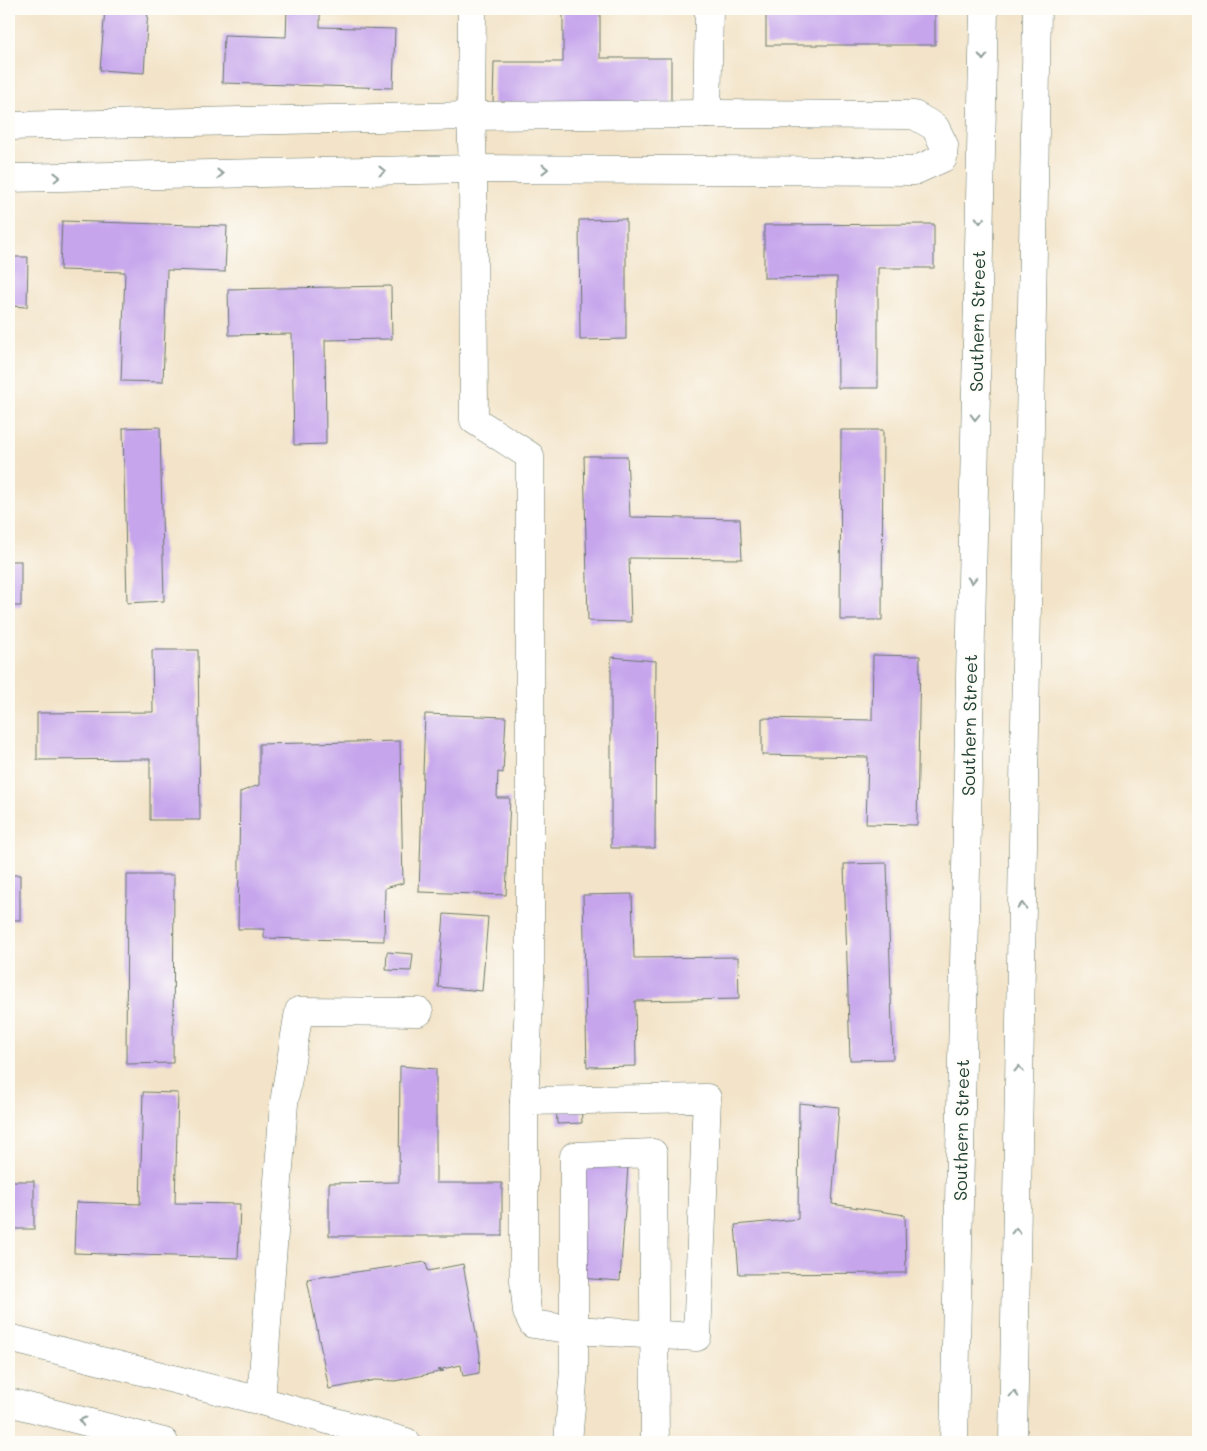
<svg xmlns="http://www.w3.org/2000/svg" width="1207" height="1451" viewBox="0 0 1207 1451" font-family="Mali,sans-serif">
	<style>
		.building { fill: #c6a5ec }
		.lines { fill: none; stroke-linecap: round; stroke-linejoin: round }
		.minor-casing { stroke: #697768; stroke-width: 29 }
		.major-casing { stroke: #697768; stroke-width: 29 }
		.minor { stroke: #fff; stroke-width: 28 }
		.major { stroke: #fff; stroke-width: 28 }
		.oneway { stroke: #8f9e9a }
		.labels { text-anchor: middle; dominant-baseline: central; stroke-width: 4; stroke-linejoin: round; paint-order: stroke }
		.street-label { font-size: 18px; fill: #1f3d34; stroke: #fdfcf7 }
	</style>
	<rect width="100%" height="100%" fill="#fdfcf7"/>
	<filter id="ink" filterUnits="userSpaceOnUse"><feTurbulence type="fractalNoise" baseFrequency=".02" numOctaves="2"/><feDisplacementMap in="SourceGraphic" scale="10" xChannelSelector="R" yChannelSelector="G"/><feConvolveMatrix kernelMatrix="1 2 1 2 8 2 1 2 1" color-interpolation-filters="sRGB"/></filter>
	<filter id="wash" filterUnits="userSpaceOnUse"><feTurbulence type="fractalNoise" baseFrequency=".0096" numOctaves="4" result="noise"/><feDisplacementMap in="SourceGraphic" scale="20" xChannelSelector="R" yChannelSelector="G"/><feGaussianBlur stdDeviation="1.12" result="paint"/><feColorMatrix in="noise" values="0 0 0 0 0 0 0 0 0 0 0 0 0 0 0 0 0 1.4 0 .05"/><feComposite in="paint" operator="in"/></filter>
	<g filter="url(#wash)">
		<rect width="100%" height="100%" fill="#f3e4c9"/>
		<g id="blocks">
			<!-- building -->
			<g class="building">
				<polygon points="105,9 148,9 144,73 100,70"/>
				<polygon points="287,9 320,9 320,27 395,29 393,88 222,83 224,35 286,37"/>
				<polygon points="563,9 600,9 600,58 671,58 671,105 493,104 494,62 563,62"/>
				<rect x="766" y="9" width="169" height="36"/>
				<polygon points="626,219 626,339 580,340 579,220"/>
				<polygon points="62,221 227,226 225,272 167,270 163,382 121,381 125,272 60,270"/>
				<polygon points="934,224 934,268 878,268 878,388 838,388 837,277 764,278 764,225"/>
				<polygon points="9,257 28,257 27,307 9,306"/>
				<polygon points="391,286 392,339 325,340 326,444 294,445 292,334 229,335 228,289"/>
				<polygon points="160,427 164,601 127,603 123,428"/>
				<polygon points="841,430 883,430 882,620 840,620"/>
				<polygon points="584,456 627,456 630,517 740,519 742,559 629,558 631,622 588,621"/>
				<rect x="9" y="561" width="12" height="45"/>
				<polygon points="152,650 198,650 200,820 150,820 150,759 37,760 37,713 153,712"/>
				<polygon points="873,655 920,656 917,825 866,824 868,757 762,755 762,718 872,720"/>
				<polygon points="611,657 656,661 655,848 611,848"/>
				<polygon points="425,714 506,717 503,773 498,772 497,798 510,798 506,895 419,892"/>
				<polygon points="400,741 403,883 385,888 384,941 264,938 264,929 238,929 240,792 259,785 259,744"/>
				<polygon points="887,863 893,1059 850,1060 844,864"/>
				<rect x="9" y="875" width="11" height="45"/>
				<polygon points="127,875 174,875 173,1063 126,1064"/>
				<polygon points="632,894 634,958 738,957 739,999 635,1001 636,1066 587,1067 583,895"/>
				<polygon points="444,914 488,917 482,991 438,987"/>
				<polygon points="387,952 413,954 411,971 386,970"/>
				<polygon points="400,1066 436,1069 436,1183 502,1183 502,1236 329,1236 329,1183 399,1182"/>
				<polygon points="143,1092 178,1093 175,1203 240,1204 238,1258 74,1253 76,1202 140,1204"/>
				<polygon points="581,1101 582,1123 557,1124 556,1103"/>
				<polygon points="799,1103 839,1107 832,1204 905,1215 906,1273 739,1274 735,1225 798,1219"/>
				<polygon points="585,1163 628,1166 620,1281 578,1278"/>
				<rect x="9" y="1181" width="25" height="48"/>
				<polygon points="426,1262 428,1271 463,1264 480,1354 479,1373 463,1376 461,1365 438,1370 444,1371 395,1381 375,1380 329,1389 307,1279"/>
			</g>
		</g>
	</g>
	<g filter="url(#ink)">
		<use href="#blocks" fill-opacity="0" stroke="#697768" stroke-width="1"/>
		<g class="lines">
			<!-- minor casing -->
			<g class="minor-casing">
				<g id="minor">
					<polyline points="472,9 471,116 473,169 474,420 530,456 530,983 524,1101"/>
					<polyline points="707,114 709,9"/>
					<polyline points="9,126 471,116 707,114 914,115 935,127 944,145 943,158 914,171 473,169 9,178"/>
					<polygon points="707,1098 697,1337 574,1330 533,1324 527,1312 524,1281 524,1101"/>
					<polyline points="9,1338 261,1401 406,1442"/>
					<polyline points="261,1401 284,1103 299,1011 419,1012"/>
					<polyline points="568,1442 574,1370 574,1156 653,1153 655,1442"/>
				</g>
			</g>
			<!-- major casing -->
			<g class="major-casing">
				<g id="major">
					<polyline points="9,1402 164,1442"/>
					<polyline points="954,1442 984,9"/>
					<polyline points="1013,1442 1037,9"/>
				</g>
			</g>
			<!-- minor -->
			<use href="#minor" class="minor"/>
			<!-- major -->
			<use href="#major" class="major"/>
		</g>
		<!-- one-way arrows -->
		<defs><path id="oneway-chevron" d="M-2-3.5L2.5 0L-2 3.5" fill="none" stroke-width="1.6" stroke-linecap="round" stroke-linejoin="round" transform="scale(1.25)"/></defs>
		<g class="oneway">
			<use href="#oneway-chevron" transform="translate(983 57) rotate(91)"/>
			<use href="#oneway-chevron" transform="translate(545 169)"/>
			<use href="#oneway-chevron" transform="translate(382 171) rotate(-1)"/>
			<use href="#oneway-chevron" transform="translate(220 174) rotate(-1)"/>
			<use href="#oneway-chevron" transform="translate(57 177) rotate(-1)"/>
			<use href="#oneway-chevron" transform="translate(980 220) rotate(91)"/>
			<use href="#oneway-chevron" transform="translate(975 417) rotate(91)"/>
			<use href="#oneway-chevron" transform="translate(972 580) rotate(91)"/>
			<use href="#oneway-chevron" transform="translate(1022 906) rotate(-89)"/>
			<use href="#oneway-chevron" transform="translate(1019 1069) rotate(-89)"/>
			<use href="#oneway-chevron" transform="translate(1016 1231) rotate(-89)"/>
			<use href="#oneway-chevron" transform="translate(1014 1394) rotate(-89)"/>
			<use href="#oneway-chevron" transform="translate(82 1421) rotate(-165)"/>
		</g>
	</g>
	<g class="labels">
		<!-- street labels -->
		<g class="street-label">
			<text transform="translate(977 321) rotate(-89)">Southern Street</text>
			<text transform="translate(969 725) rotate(-89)">Southern Street</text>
			<text transform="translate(961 1130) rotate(-89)">Southern Street</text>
		</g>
	</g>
	<!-- margin -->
	<rect width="1207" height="1451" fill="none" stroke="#fdfcf7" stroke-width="30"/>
</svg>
